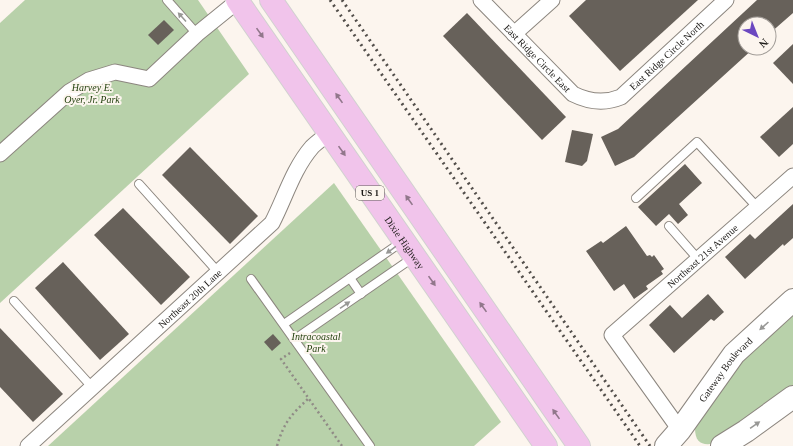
<svg xmlns="http://www.w3.org/2000/svg" width="793" height="446" viewBox="0 0 793 446" font-family="Georgia,serif">
	<style>
		.green { fill: #b8d1aa }
		.building { fill: #67615a }
		.lines { fill: none; stroke-linecap: round; stroke-linejoin: round }
		.service-casing { stroke: #8c867f; stroke-width: 10 }
		.minor-casing { stroke: #8c867f; stroke-width: 17 }
		.secondary-casing { stroke: #8c867f; stroke-width: 24 }
		.primary-casing { stroke: #d1d1d0; stroke-width: 24 }
		.path { stroke: #908b86; stroke-width: 2.5; stroke-dasharray: 2 3; stroke-linecap: butt }
		.service { stroke: #fff; stroke-width: 8 }
		.minor { stroke: #fff; stroke-width: 15 }
		.secondary { stroke: #fff; stroke-width: 22 }
		.primary { stroke: #f1c4eb; stroke-width: 22 }
		.rail { stroke: #524e4a; stroke-width: 3; stroke-dasharray: 2 4; stroke-linecap: butt }
		.oneway { fill: #989896 }
		.oneway2 { fill: #91778b }
		.labels { text-anchor: middle; dominant-baseline: central; stroke-width: 4; stroke-linejoin: round; paint-order: stroke }
		.shield { fill: #fcf5ee; stroke: #5e5b57; stroke-width: 1 }
		.shield-label { font-size: 9px; font-weight: bold; fill: #1b1916 }
		.street-label { font-size: 10px; fill: #1b1916; stroke: #fcf5ee }
		.park-label { font-size: 10px; font-style: italic; fill: #24420f; stroke: #fcf5ee }
	</style>
	<rect width="100%" height="100%" fill="#fcf5ee"/>
	<!-- green -->
	<g class="green">
		<polygon points="25,0 198,0 249,74 0,303 0,23"/>
		<polygon points="334,183 501,422 474,446 48,446"/>
		<path d="M793,312v78l-76,53c-14,3 -22,1 -22,-15l26,-41 14,-20z"/>
	</g>
	<!-- building -->
	<g class="building">
		<polygon points="586,0 698,0 620,71 569,16"/>
		<polygon points="757,0 793,0 793,13 769,34 769,24 745,24 745,48 754,48 634,157 615,166 601,137 618,129"/>
		<polygon points="467,13 566,117 542,140 443,36"/>
		<polygon points="164,20 174,30 158,45 148,35"/>
		<polygon points="793,44 793,84 773,63"/>
		<polygon points="793,107 793,144 779,157 760,137"/>
		<polygon points="572,130 593,134 587,161 582,166 565,162"/>
		<polygon points="190,147 258,216 230,244 162,175"/>
		<polygon points="685,164 702,183 679,204 688,215 678,224 669,214 656,226 638,207"/>
		<polygon points="793,204 793,238 784,246 783,244 745,279 725,257 750,234 755,239"/>
		<polygon points="123,208 190,277 161,305 94,235"/>
		<polygon points="626,226 647,256 650,255 652,257 654,255 664,269 661,271 663,274 646,286 648,289 634,299 624,284 614,291 586,251 601,241 603,243"/>
		<polygon points="63,262 129,334 100,360 35,288"/>
		<polygon points="708,294 724,312 714,321 711,319 674,353 649,325 670,305 682,318"/>
		<polygon points="0,328 63,394 33,422 0,387"/>
		<polygon points="273,334 281,343 272,351 264,342"/>
	</g>
	<g class="lines">
		<!-- service casing -->
		<g class="service-casing">
			<g id="service">
				<polyline points="167,0 197,34"/>
				<polyline points="139,184 218,272"/>
				<polyline points="636,198 697,142 757,207"/>
				<polyline points="669,226 698,259"/>
				<polyline points="350,278 361,294"/>
				<polyline points="251,279 370,446"/>
				<polyline points="14,301 92,387"/>
				<polyline points="284,324 403,241"/>
				<polyline points="295,339 414,257"/>
			</g>
		</g>
		<!-- minor casing -->
		<g class="minor-casing">
			<g id="minor">
				<path id="s1" d="M481,0l92,94c16,8 31,10 48,3l105,-97"/>
				<polyline points="514,34 552,0"/>
				<polyline points="0,154 69,92 89,80 115,72 149,79 197,34 239,0"/>
				<path id="s2" d="M680,430l-68,-95 181,-159"/>
				<path id="s3" d="M28,446l244,-223c13,-25 21,-54 40,-76 5,-5 11,-9 17,-14"/>
			</g>
		</g>
		<!-- secondary casing -->
		<g class="secondary-casing">
			<g id="secondary">
				<path id="s4" d="M666,446l14,-16 54,-76 59,-54"/>
				<polyline points="722,446 746,431 793,397"/>
			</g>
		</g>
		<!-- primary casing -->
		<g class="primary-casing">
			<g id="primary">
				<path id="s5" d="M237,0l309,446"/>
				<polyline points="271,0 579,446"/>
			</g>
		</g>
		<!-- path -->
		<g class="path">
			<polyline points="290,353 281,359 342,446"/>
			<path d="M277,446c7,-24 14,-31 32,-48"/>
		</g>
		<!-- service -->
		<use href="#service" class="service"/>
		<!-- minor -->
		<use href="#minor" class="minor"/>
		<!-- secondary -->
		<use href="#secondary" class="secondary"/>
		<!-- primary -->
		<use href="#primary" class="primary"/>
		<!-- rail -->
		<g class="rail">
			<polyline points="330,0 640,446"/>
			<polyline points="342,0 650,446"/>
		</g>
	</g>
	<!-- one-way arrows -->
	<defs><path id="oneway-solid" d="M-6-.8H1V-3.2L6.5 0L1 3.2V.8H-6Z"/></defs>
	<g class="oneway">
		<use href="#oneway-solid" transform="translate(182 17) rotate(-132)"/>
		<use href="#oneway-solid" transform="translate(391 250) rotate(144)"/>
		<use href="#oneway-solid" transform="translate(345 305) rotate(-34)"/>
		<use href="#oneway-solid" transform="translate(764 326) rotate(138)"/>
		<use href="#oneway-solid" transform="translate(755 425) rotate(-35)"/>
	</g>
	<g class="oneway2">
		<use href="#oneway-solid" transform="translate(260 33) rotate(55)"/>
		<use href="#oneway-solid" transform="translate(339 98) rotate(-125)"/>
		<use href="#oneway-solid" transform="translate(342 151) rotate(55)"/>
		<use href="#oneway-solid" transform="translate(409 200) rotate(-125)"/>
		<use href="#oneway-solid" transform="translate(432 281) rotate(55)"/>
		<use href="#oneway-solid" transform="translate(483 307) rotate(-125)"/>
		<use href="#oneway-solid" transform="translate(556 414) rotate(-125)"/>
	</g>
	<g class="labels">
		<!-- shield labels -->
		<rect class="shield" x="356" y="186" width="28" height="14" rx="3"/>
		<g class="shield-label">
			<text x="370" y="193">US 1</text>
		</g>
		<!-- street labels -->
		<g class="street-label">
			<text stroke="none"><textPath href="#s1" startOffset="243">East Ridge Circle North</textPath></text>
			<text stroke="none"><textPath href="#s1" startOffset="81">East Ridge Circle East</textPath></text>
			<text stroke="none"><textPath href="#s5" startOffset="295">Dixie Highway</textPath></text>
			<text stroke="none"><textPath href="#s2" startOffset="237">Northeast 21st Avenue</textPath></text>
			<text stroke="none"><textPath href="#s3" startOffset="219">Northeast 20th Lane</textPath></text>
			<text stroke="none"><textPath href="#s4" startOffset="97">Gateway Boulevard</textPath></text>
		</g>
		<!-- park labels -->
		<g class="park-label">
			<text x="92" y="87">Harvey E.<tspan x="92" dy="12">Oyer, Jr. Park</tspan></text>
			<text x="316" y="336">Intracoastal<tspan x="316" dy="12">Park</tspan></text>
		</g>
	</g>
	<!-- north arrow -->
	<g transform="translate(757 36) rotate(137)"><circle r="19" fill="#fcf5ee" stroke="#a29d98"/>
	<path d="M0-3L7 15L0 10L-7 15Z" fill="#6b47c0"/>
	<text y="-6" font-size="11" font-weight="bold" text-anchor="middle" fill="#1b1916">N</text>
	</g>
</svg>
